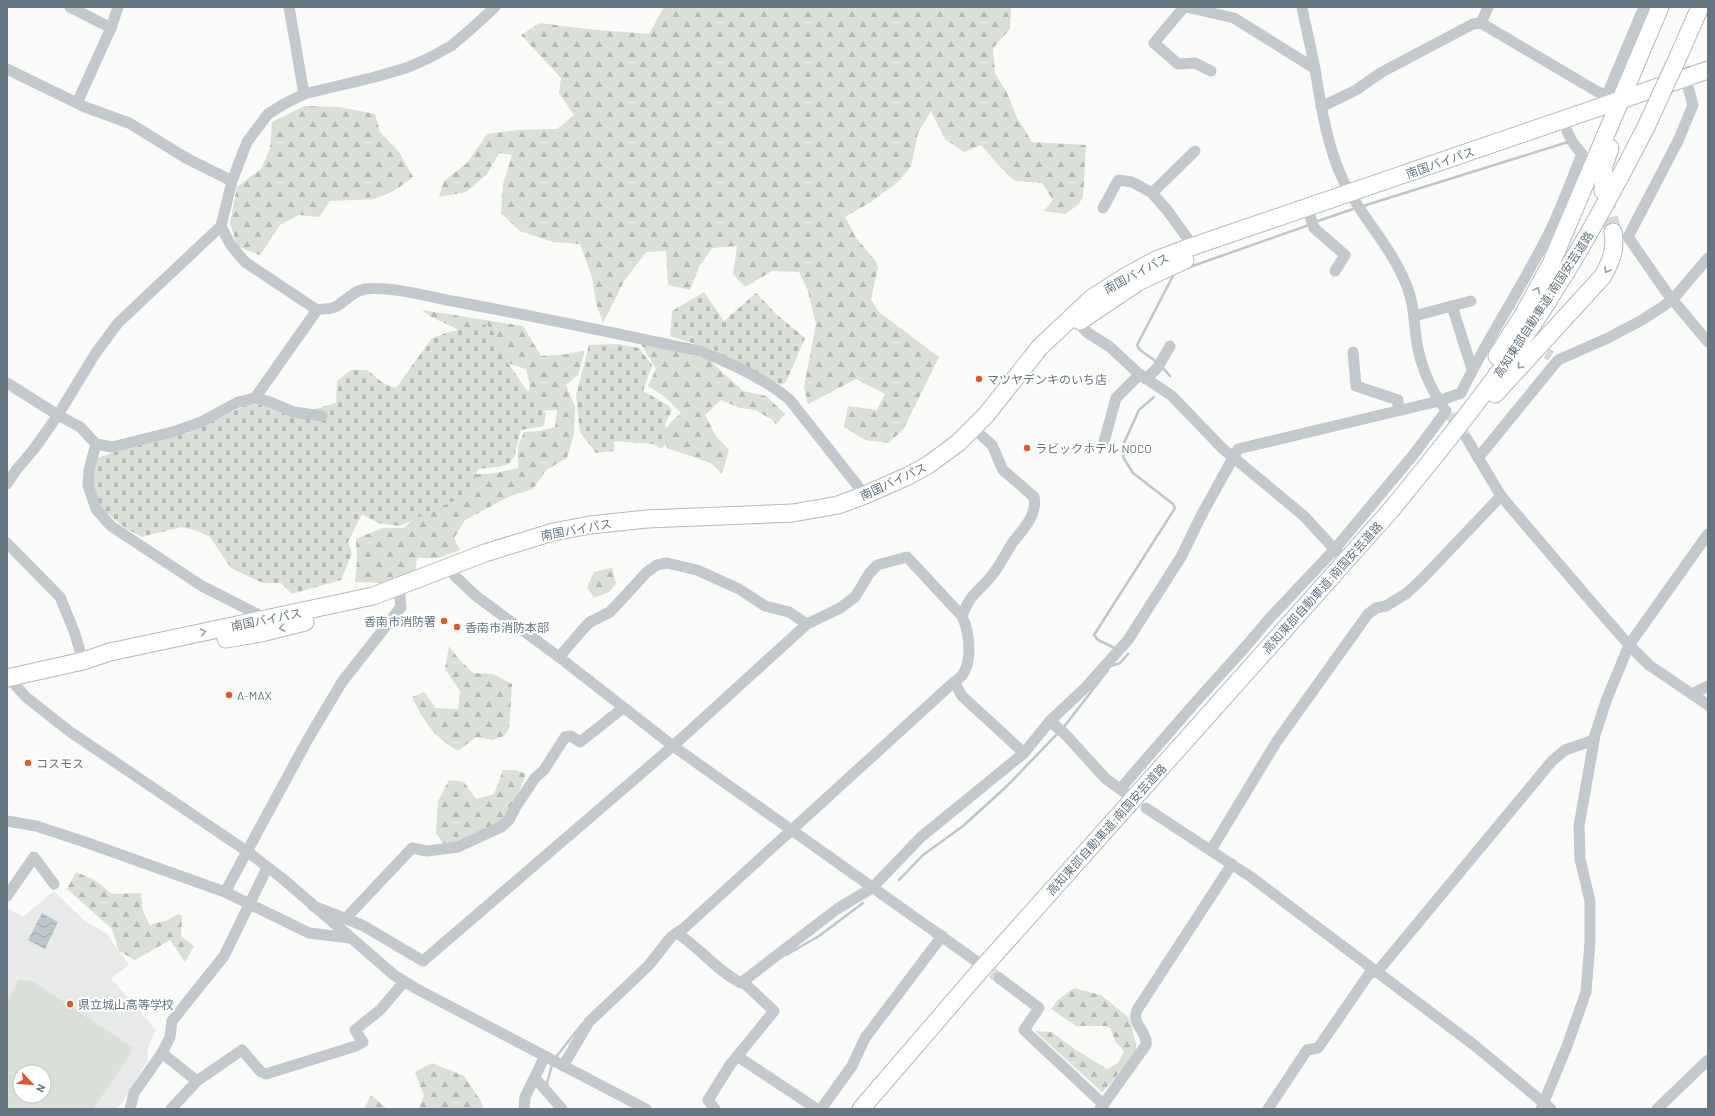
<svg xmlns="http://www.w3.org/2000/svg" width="1715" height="1116" viewBox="0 0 1715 1116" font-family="Barlow,'Noto Sans JP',sans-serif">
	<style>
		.built { fill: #e8e9e9; fill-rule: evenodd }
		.green { fill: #dadfd7; fill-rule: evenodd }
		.forest { fill: url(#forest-firs) }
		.cemetery { fill: url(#cemetery-stones) }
		.water { fill: url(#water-waves) }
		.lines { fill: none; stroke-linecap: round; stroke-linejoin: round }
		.stream { stroke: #bbc7cb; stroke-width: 2.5 }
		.minor-tunnel { stroke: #d5d9db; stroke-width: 11; stroke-dasharray: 11 5.5; stroke-linecap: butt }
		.highway-tunnel { stroke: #d5d9db; stroke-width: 17; stroke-dasharray: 17 8; stroke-linecap: butt }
		.highway-casing { stroke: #b4b9bd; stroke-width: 19 }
		.minor { stroke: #c3c8cc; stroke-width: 11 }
		.highway { stroke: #fff; stroke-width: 17 }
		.highway-bridge-casing { stroke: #b4b9bd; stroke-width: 19; stroke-linecap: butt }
		.highway-bridge { stroke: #fff; stroke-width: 17 }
		.oneway { stroke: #939fa8 }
		.poi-dot { fill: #e4572e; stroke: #fff; stroke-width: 1.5 }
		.labels { text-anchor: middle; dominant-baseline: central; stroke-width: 4; stroke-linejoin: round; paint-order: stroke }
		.street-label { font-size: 12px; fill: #657683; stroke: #fff }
		.poi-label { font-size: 12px; fill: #657683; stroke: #fff; text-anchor: start }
	</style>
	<defs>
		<pattern id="forest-firs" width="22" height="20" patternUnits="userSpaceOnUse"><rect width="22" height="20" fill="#dadfd7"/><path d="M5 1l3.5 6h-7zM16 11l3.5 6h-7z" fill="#b4b9b4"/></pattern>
		<pattern id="cemetery-stones" width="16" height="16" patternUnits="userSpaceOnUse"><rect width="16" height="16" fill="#dadfd7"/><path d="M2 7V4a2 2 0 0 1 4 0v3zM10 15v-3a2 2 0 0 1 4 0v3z" fill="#b4b9b4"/></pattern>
		<pattern id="water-waves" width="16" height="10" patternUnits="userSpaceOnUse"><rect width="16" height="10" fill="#bbc7cb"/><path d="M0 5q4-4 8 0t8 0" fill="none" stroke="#9ca6aa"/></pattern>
	</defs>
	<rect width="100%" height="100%" fill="#fafaf8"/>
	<!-- built -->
	<path class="built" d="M54,891l32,31 20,11 23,32 -18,13 45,52 -9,20 1,10 -26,43 -6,6h-109v-201l16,9zM20,1072h24v24h-24z"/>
	<!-- green -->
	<path class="green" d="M18,980l14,1 100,66 -1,6 -38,56h-84l-2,-2v-104zM20,1072h24v24h-24z"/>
	<!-- forest -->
	<g class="forest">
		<polygon points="664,7 1011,7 1010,29 993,48 995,73 1007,93 1017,118 1032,142 1086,145 1083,197 1078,205 1065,214 1044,211 1053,200 1042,183 1015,181 1000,167 981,145 964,152 945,139 931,111 918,133 911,166 898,182 871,202 845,217 857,239 875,260 878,267 871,299 879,312 939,357 903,430 888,443 865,440 844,427 848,406 877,410 885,394 856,379 808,404 804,387 816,324 808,291 799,272 772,271 745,287 733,274 737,246 712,248 699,267 690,290 668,285 666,251 646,252 624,281 603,323 596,303 592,277 580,244 553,242 520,231 501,213 503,184 512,155 499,153 487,174 466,192 439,197 444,181 467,163 487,134 517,130 557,129 574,115 559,93 561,78 521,35 540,23 587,29 649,34"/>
		<polygon points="305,106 339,107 375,114 380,132 399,152 413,177 394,191 374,199 330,201 319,217 299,215 280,225 260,255 237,246 230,223 237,187 261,169 270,149 272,122"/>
		<polygon points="422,310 523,326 541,356 568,354 585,350 578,375 566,385 575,407 574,434 567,458 546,470 533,489 510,496 465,520 454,538 460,550 439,558 417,558 415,572 388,583 355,582 357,561 356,539 382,528 404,528 422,511 476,474 491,474 518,468 518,447 524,432 540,431 555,427 557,410 536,411 526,402 530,386 526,369 504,362 467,336 453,327 431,317"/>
		<polygon points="641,344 660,346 709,360 743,391 766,396 785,414 776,424 771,419 755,410 740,408 721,400 705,415 716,436 729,450 722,474 711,463 667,448 664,432 671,422 681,413 665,397 648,386 656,369"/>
		<polygon points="612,568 616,584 609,592 594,598 587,587 594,572"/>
		<path d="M449,646l9,12 15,15 20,1 19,10 -3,45 -5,7 -12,4 -16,-3 -18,14c-23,-13 -35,-30 -46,-54l12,-5 12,16 22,1 2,-18 -15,-22z"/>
		<polygon points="503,770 515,770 526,774 514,805 504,820 457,843 443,844 436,833 438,801 449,780 464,782 476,799 494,794"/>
		<polygon points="76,872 96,881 112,894 141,893 143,912 150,925 168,920 178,914 182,916 181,936 194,946 185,962 170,940 135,960 119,951 112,929 67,889"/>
		<polygon points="1074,988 1101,995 1129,1018 1136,1043 1136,1050 1111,1083 1102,1092 1035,1031 1052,1032 1073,1048 1107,1069 1118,1063 1124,1051 1115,1041 1111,1029 1107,1026 1076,1026 1051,1009 1058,1000"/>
		<polygon points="432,1063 464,1076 481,1101 484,1109 419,1109 424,1096 415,1072"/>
		<polygon points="371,1095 387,1109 364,1109"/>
	</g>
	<!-- cemetery -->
	<g class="cemetery">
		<polygon points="704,292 724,321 756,293 776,314 805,338 786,382 781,385 714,350 670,336 672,311"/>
		<path d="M487,324l7,9 1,11 28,41 23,29 -2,12 -23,4c-10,37 -4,35 -43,39l-7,21 -18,11 -53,25 -22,-3 -16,-9 -14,28 4,11 -11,27 -49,14 -11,-11h-18l-32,-15 -21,-31 -15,-7 -14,-3 -39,10 -17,-9 -24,-20 -9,-26 5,-24 27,-9 65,-16 55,-27 7,-2 18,2 21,10 46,-13 1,-22 14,-11h16l16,13 13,5 36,-50 17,-6z"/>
		<polygon points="618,344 639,348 652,365 643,391 668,405 672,410 665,424 669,441 661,449 653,444 614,441 614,451 596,453 580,432 576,395 589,345"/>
	</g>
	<!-- water -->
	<polygon class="water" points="42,913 58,922 45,949 28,940"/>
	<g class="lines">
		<!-- stream -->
		<g class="stream">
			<polyline points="1680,70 1690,67"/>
			<polyline points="1363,206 1568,142"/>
			<polyline points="1315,222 1356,208"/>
			<polyline points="1187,268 1309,225"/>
			<polyline points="1157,362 1140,350 1137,345 1175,272"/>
			<polyline points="1162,367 1170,376"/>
			<polyline points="1115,648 1098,640 1094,635 1175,508 1173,504 1133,473 1123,457 1124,443 1139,410 1154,397"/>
			<polyline points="1111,666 1120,663 1128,654"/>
			<polyline points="1063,728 1108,670"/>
			<polyline points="899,880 923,855 963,826 1007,786 1058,733"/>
			<polyline points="786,955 819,936 863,903"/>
			<polyline points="556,1057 582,1024"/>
			<polyline points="548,1086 547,1083 552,1065"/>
		</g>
		<!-- minor-tunnel -->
		<g class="minor-tunnel">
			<polyline points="1533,344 1551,356"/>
			<polyline points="1450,415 1467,439"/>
			<polyline points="979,963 999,978"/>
		</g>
		<!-- highway-tunnel -->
		<polyline class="highway-tunnel" points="1604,193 1613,232"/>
		<!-- highway casing -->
		<g class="highway-casing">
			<g id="highway">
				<polyline points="1679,55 1700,7"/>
				<polyline points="1603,191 1604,165 1610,148"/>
				<polyline points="1080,321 1138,282 1185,260"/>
				<polyline points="1497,356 1523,315 1551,264 1660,7"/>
				<path d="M1495,394l108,-118c8,-14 13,-27 10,-44"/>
				<polyline points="226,639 261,633 305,622"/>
				<polyline points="7,678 83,661 110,652 373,596 485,553 553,532 590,525 647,519 793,513 838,505 865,495 908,476 928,465 958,443 986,415 1040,347 1092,298 1128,275 1156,260 1188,248 1708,70"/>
				<path d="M861,1109l117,-136 413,-463c39,-48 78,-95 114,-146 54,-74 99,-155 141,-237"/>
			</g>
		</g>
		<!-- minor -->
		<g class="minor">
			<polyline points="70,7 111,28"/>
			<polyline points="289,7 304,94"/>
			<polyline points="1184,7 1154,43 1178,64 1195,63 1211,71"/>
			<polyline points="1186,7 1234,18 1314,68"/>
			<path d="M1302,7c4,21 9,41 13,62 6,37 12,77 28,111 19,39 52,70 66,112 5,15 5,29 7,45 3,24 13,50 27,69"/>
			<polyline points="1488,7 1481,23 1598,92 1607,95"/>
			<polyline points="7,69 85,107 129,123 186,158 232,181"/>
			<polyline points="1688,87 1693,105 1678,141 1628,237 1667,293 1708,342"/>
			<polyline points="1613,99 1607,95 1644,7"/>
			<polyline points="77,103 111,28 118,7"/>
			<polyline points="1321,107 1356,90 1382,72 1473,24 1481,23"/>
			<polyline points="1103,208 1116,184 1119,180 1132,182 1152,193"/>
			<polyline points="1310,216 1314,228 1345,255 1335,271"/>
			<polyline points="221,226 230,244 245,262 317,310"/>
			<polyline points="1193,246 1167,210 1152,193 1195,151"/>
			<polyline points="1452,306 1472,369"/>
			<polyline points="1414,316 1471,301"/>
			<polyline points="1078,323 1088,333 1110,347 1138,373 1172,396 1222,448 1304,516 1338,553"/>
			<polyline points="1353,352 1356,386 1398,400 1398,410"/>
			<polyline points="1146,379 1158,367 1170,346"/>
			<polyline points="7,383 58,415 80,427 96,444 112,447 176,431 201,422 238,402 255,398 270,402 294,412 322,416"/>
			<path d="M255,398l62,-88c7,-2 13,0 20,-4 10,-6 16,-15 28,-17 25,-3 62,7 87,12 83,15 166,33 248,50 31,12 63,27 89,48l76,96"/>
			<polyline points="1467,439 1501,496 1594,605 1629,645 1649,665 1708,705"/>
			<polyline points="1104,442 1116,398 1140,374"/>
			<polyline points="96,444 89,470 88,485 96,509 111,526 202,586 257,614 260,620 260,625"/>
			<polyline points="1478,458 1558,360 1608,338 1642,320 1662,307 1673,299 1708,258"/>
			<polyline points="7,484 17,469 34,449 58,415 95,354 118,323 221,226 232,181 247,142 268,114 284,104 304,94 375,77 406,68 427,59 451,46 470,30 495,7"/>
			<polyline points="7,543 60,597 74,631 83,661"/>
			<polyline points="450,567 455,576 476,596 559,657 673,746 979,963"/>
			<path d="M962,616c8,-23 18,-25 31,-42 7,-9 12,-19 18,-29 10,-14 27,-29 23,-48l-31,-27 -11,-25 -19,-17"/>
			<polyline points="559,657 584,628 590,622 610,612 647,572 657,565 667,563 697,570 739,589 765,606 789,612 807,624"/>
			<polyline points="9,678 26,697 69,731 248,852 283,879 394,975 415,988 646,1109"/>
			<polyline points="954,682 962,696 1024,753"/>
			<polyline points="1692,694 1708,686"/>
			<polyline points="1050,721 1065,734 1106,779 1127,794"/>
			<polyline points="1121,788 1193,705 1247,645 1268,620 1334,550 1414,454 1446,411"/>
			<polyline points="1146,808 1251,877 1474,1045 1551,1109"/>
			<polyline points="7,821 36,826 85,842 225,892 309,933 350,938"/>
			<polyline points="1211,850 1277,741 1368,614 1376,608 1386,606 1407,593 1422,579 1501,496"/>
			<polyline points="225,892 308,739 342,682 401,607 399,587"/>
			<polyline points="7,896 34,857 54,884"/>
			<path d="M313,906l49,19 61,36 250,-215 134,-122 33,-16 15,-11 14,-23 8,-9 30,-8 55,59c8,18 13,55 -8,66l-270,246 -13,9 -22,28 -60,57 -26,44"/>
			<polyline points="346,918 412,848 427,851 458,847 501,827 509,820 515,808 535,778 544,770 565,737 571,736 580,742 623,708"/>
			<path d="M677,933c23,15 40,38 64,50l96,-74 35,-21 49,-51 103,-84 26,-32 36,-34 42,-47 53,-83 21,-43 36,-65 201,-48 22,-8c26,-54 60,-104 87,-158 13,-26 23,-54 34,-81l-9,-11 -6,-12"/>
			<polyline points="999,978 1039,1008 1024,1030 1104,1105"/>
			<polyline points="162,1053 197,1081 242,1050 261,1072 266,1074 356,1046 363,1042 355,1030 380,1010 404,982"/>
			<polyline points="737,1056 817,1109"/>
			<polyline points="536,1079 562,1109"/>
			<polyline points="130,1109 134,1093 162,1053 170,1037 172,1021 224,956 267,868"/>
			<polyline points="171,1109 197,1081"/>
			<polyline points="524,1109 525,1097 545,1056"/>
			<polyline points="715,1109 708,1100 730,1065 774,1011 742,981"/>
			<polyline points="821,1109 852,1066 865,1038 942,936"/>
			<path d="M1100,1109l46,-64c2,-14 -15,-20 -9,-35l95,-146"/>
			<polyline points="1268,1109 1307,1050 1318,1048 1369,974 1378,971 1552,761 1565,750 1594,740"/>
			<polyline points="1541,1109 1567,1046 1586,992 1590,942 1590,901 1580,859 1579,826 1595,735 1606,701 1629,645 1708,534"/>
			<polyline points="1657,1109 1708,1060"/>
		</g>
		<!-- highway -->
		<use href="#highway" class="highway"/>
		<!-- highway-bridge casing -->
		<g class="highway-bridge-casing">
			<polyline id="highway-bridge" points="1646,127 1679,55"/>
		</g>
		<!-- highway-bridge -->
		<use href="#highway-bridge" class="highway-bridge"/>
	</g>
	<!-- one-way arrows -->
	<defs><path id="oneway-chevron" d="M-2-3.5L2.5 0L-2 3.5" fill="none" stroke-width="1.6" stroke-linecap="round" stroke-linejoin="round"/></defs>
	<g class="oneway">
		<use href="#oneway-chevron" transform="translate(1607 270) rotate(121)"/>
		<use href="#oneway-chevron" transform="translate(1537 290) rotate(-62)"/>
		<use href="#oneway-chevron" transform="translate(1520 366) rotate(131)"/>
		<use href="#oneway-chevron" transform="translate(282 628) rotate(166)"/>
		<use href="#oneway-chevron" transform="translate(203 632) rotate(-12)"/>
	</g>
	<!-- markers -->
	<g class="poi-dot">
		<circle cx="979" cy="379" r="4"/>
		<circle cx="1027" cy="448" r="4"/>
		<circle cx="444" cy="621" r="4"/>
		<circle cx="457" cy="627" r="4"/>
		<circle cx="229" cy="695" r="4"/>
		<circle cx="28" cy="763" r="4"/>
		<circle cx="70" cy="1004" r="4"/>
	</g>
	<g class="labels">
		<!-- street labels -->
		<g class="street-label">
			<text transform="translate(1440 162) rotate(-19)">南国バイパス</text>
			<text transform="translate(1136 273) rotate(-28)">南国バイパス</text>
			<text transform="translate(1543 304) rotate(-57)">高知東部自動車道;南国安芸道路</text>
			<text transform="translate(893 481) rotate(-25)">南国バイパス</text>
			<text transform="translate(576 529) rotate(-10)">南国バイパス</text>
			<text transform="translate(1322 587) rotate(-48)">高知東部自動車道;南国安芸道路</text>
			<text transform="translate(266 619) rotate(-11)">南国バイパス</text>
			<text transform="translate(1106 829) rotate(-48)">高知東部自動車道;南国安芸道路</text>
		</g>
		<!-- poi labels -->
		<g class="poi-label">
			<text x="987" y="379">マツヤデンキのいち店</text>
			<text x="1035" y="448">ラビックホテル NOCO</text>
			<text x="436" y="621" text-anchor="end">香南市消防署</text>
			<text x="465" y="627">香南市消防本部</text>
			<text x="237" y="695">A-MAX</text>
			<text x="36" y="763">コスモス</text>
			<text x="78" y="1004">県立城山高等学校</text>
		</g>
	</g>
	<!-- border -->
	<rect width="1715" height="1116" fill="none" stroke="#657683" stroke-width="16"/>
	<!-- north arrow -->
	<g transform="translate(32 1084) rotate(116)"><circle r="19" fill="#ffffff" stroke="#c1c8cd"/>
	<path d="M0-3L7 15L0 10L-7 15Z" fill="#e4572e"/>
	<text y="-6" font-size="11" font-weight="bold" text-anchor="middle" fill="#657683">N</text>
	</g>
</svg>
